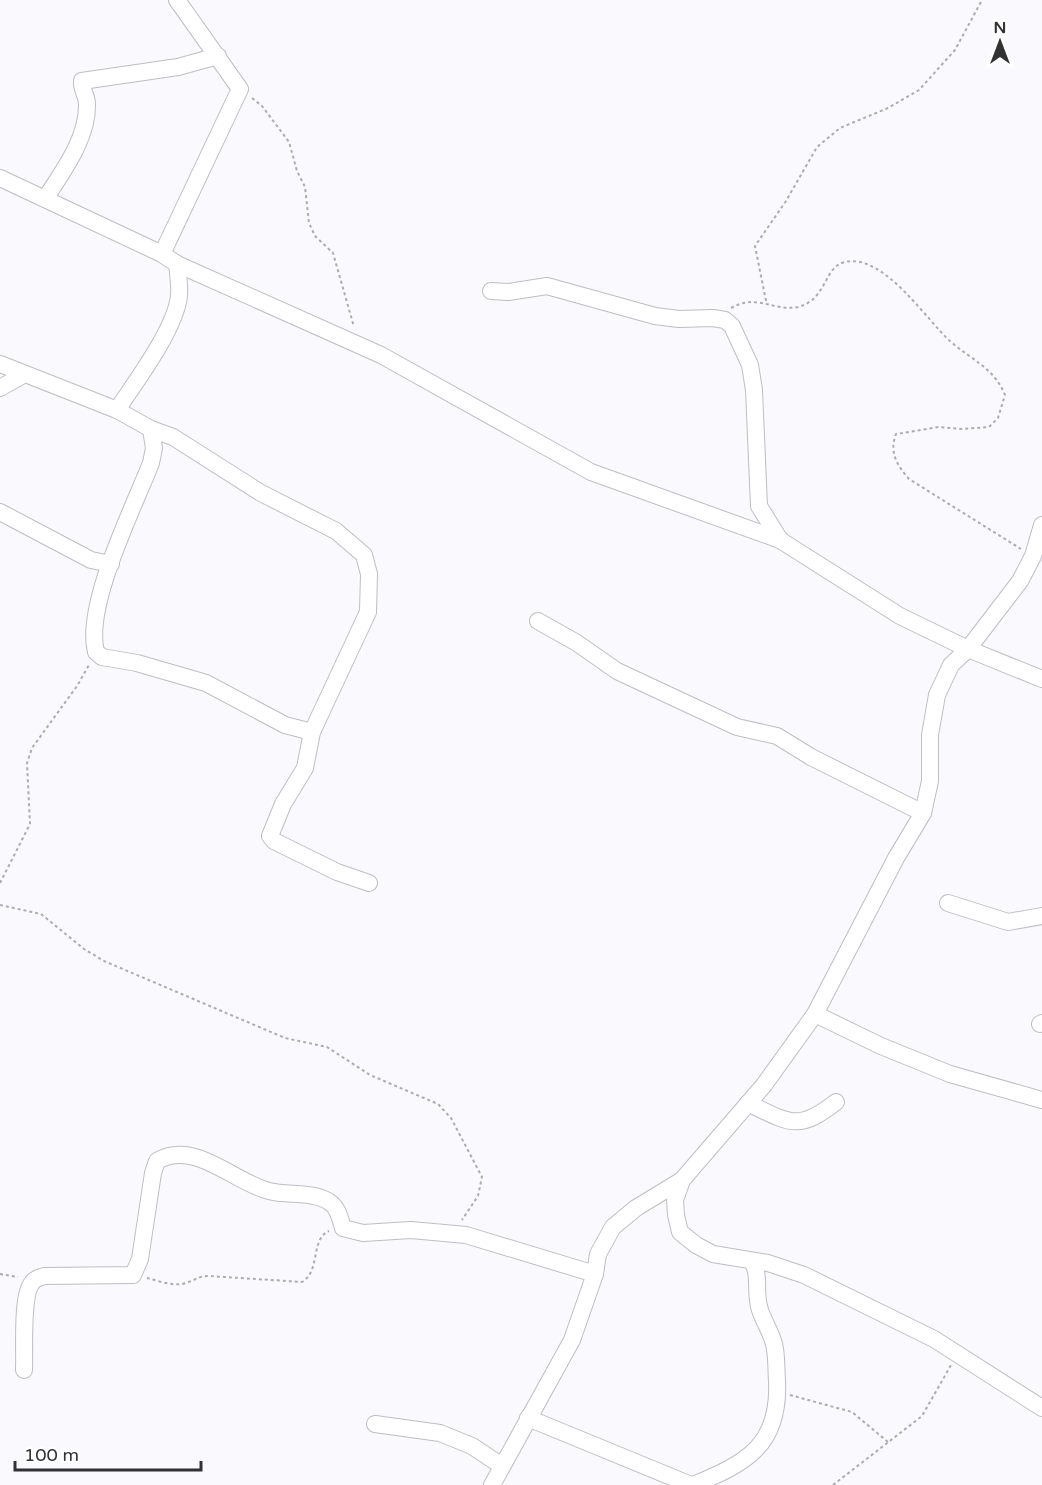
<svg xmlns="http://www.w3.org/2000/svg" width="1042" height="1485" viewBox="0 0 1042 1485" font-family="'Varela Round',sans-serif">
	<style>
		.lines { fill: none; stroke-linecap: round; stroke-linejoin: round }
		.minor-casing { stroke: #bebdc7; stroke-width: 18 }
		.path { stroke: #acacb0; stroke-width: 2; stroke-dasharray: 3 3; stroke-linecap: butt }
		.minor { stroke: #fff; stroke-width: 16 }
	</style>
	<rect width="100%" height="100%" fill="#faf9fe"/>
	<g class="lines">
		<!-- minor casing -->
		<g class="minor-casing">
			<g id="minor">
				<polyline points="0,178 162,254 177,264 381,355 591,472 780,540 900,616 968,649 1042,679"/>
				<path d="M45,199c18,-28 43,-61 42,-95 0,-9 -6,-14 -5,-23l96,-14 40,-11"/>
				<polyline points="162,254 240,89 177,0"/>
				<polyline points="491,291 508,292 547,286 655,316 679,319 713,318 725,320 732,326 750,365 754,390 759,506 780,540"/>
				<polyline points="0,364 117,410 151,429 173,437 261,493 336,531 364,555 369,574 368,612 312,732 305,768 283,804 270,836 274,841 337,872 369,883"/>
				<polyline points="0,388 25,374"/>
				<path d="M117,410c19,-29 58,-80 62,-114 1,-10 -1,-22 -2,-32"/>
				<path d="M151,429l3,19 -3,15c-18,46 -67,143 -55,189l6,5 35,6 69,20 79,42 27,7"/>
				<polyline points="0,512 91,560 111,564"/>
				<polyline points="538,621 577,643 617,671 737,727 777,736 811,757 923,813"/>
				<polyline points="948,903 1008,922 1042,916"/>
				<polyline points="815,1014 881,1046 950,1074 1042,1100"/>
				<polyline points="1040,1024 1042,1023"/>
				<path d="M748,1103c41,20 50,29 88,-1"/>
				<polyline points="682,1180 675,1200 676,1215 680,1232 696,1245 713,1254 768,1263 804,1275 934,1339 1042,1408"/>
				<path d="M24,1370c1,-19 -3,-74 8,-87 3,-5 7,-5 12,-7l89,-1 7,-16 13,-86 4,-12c38,-22 76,21 112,30 18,5 41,0 59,10 10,6 12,17 15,27l20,5 48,-3 55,5 129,39"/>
				<polyline points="528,1418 691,1485"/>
				<polyline points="375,1424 440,1433 472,1446 502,1466"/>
				<polyline points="492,1485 572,1340 595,1274 598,1254 613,1227 636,1208 682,1180 764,1085 815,1014 896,858 923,813 930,781 930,735 937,695 951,665 968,649 1020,581 1033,556 1042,525"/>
				<path d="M693,1485c54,-22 87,-40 84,-104 -1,-13 0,-25 -3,-37 -3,-12 -10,-22 -14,-34 -6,-17 1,-33 -8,-49"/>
			</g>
		</g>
		<!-- path -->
		<g class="path">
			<polyline points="252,98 262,106 289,142 297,171 305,187 309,223 315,236 333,253 354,327"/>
			<polyline points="766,301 755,246 786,201 817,147 840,128 888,108 919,90 955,50 982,0"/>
			<path d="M731,308c26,-15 43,4 67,-1 30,-8 25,-40 47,-45 39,-9 81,58 106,80 21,18 43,26 54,53l-7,23 -9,9 -27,2 -23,-2 -43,7c-7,19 1,31 13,45l112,70"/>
			<polyline points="0,883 30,824 27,763 32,748 77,686 89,665"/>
			<polyline points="0,905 41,914 84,949 104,961 285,1038 327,1047 370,1075 438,1104 451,1118 482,1177 478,1196 462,1220"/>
			<polyline points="0,1274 18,1277"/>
			<path d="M147,1278c12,3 27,9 39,5 9,-3 13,-7 23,-7l93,6c19,-11 8,-43 27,-51"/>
			<polyline points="790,1395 852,1412 888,1442"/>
			<polyline points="833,1485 922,1416 951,1365"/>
		</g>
		<!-- minor -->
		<use href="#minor" class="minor"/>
	</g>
	<!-- north arrow -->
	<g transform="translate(1000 42)" stroke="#ffffff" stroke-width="4.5" paint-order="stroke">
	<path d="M0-4.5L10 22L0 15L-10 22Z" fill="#323235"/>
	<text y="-9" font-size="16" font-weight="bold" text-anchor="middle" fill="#323235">N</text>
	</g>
	<!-- scale -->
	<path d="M15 1461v9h186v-9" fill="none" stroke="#323235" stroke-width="3"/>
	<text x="24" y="1461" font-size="18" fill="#323235" stroke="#ffffff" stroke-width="4.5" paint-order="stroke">100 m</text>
</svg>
